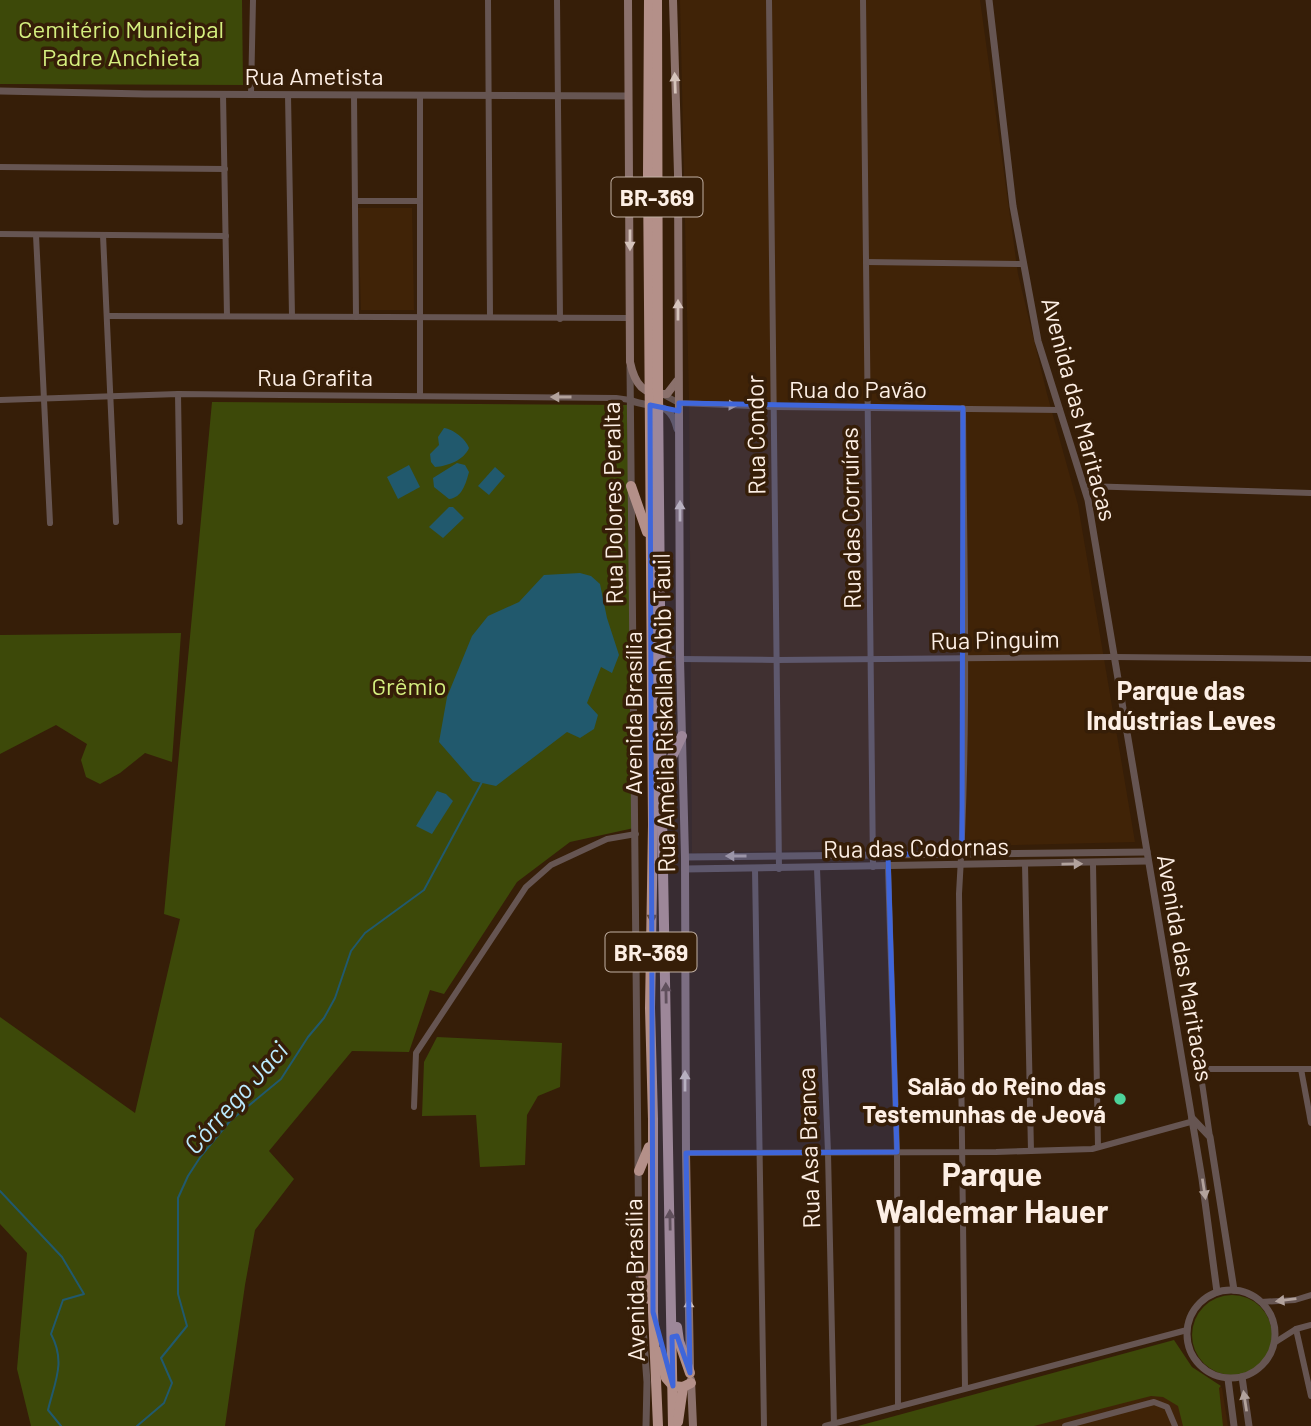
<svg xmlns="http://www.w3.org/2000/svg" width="1311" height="1426" viewBox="0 0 1311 1426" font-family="Barlow,sans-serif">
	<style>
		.built { fill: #402307 }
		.green { fill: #3d4909 }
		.water { fill: #21596d }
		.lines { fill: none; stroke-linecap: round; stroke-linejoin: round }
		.stream { stroke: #21596d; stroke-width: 2 }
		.minor { stroke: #665552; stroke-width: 6 }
		.tertiary { stroke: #665552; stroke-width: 7 }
		.secondary { stroke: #8b716c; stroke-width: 8 }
		.trunk { stroke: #b49089; stroke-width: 10 }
		.oneway { fill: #d5c3bb }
		.oneway2 { fill: #b2a29c }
		.oneway3 { fill: #684c3c }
		.marked { fill: #3f66da; fill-opacity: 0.2; stroke: #3f66da; stroke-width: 5; stroke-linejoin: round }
		.poi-dot { fill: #4dd39a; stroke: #361e08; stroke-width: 2.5 }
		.labels { text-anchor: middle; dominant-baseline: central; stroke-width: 7; stroke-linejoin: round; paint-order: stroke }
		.shield { fill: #361e08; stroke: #c1b0a3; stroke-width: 2 }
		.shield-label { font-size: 23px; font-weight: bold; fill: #fdefe5 }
		.park-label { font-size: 24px; fill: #d5ef7f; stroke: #361e08 }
		.street-label { font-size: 24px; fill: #fdefe5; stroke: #361e08 }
		.poi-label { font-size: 24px; font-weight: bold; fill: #fdefe5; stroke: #361e08; text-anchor: end }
		.neighbourhood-label { font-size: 26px; font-weight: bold; fill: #fdefe5; stroke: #361e08 }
		.water-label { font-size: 26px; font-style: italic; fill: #bbebff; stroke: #361e08 }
		.district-label { font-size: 32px; font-weight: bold; fill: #fdefe5; stroke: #361e08 }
	</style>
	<rect width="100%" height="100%" fill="#361e08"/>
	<!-- built -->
	<g class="built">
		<polygon points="680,0 980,0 1018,274 1047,394 1078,505 1135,842 692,853 689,399"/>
		<polygon points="358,208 412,208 414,310 361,310"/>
		<polygon points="1201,1375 1222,1388 1228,1426 948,1426"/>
	</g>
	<!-- green -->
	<g class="green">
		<polygon points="0,0 242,0 243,85 0,84"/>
		<polygon points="212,402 627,405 634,828 570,842 517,882 444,994 430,990 409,1052 352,1051 269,1151 294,1179 255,1230 245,1285 225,1426 31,1426 17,1369 27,1253 0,1224 0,1017 135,1113 180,919 164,914"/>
		<polygon points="181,633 172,762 145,753 120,773 100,784 86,777 81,760 87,744 56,725 0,754 0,635"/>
		<polygon points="437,1037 562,1043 560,1087 538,1096 527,1115 525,1165 480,1167 476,1115 422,1116 424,1062"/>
		<circle cx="1232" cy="1335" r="40"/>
		<polygon points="1174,1340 1192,1367 1221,1386 1219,1388 1223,1426 1183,1426 1178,1406 1163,1397 1151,1396 1034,1426 858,1426"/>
	</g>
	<!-- water -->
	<g class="water">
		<path d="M444,428c9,1 22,11 25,20 -5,12 -21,18 -34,19l-4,-5 -1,-8 9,-9 -1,-8z"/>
		<path d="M457,463l8,2 4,7c-3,11 -7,26 -20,27l-15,-12 -1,-9z"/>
		<polygon points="409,465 420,487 398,499 387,477"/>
		<polygon points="495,467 505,476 489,495 478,486"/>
		<polygon points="449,507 453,507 464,518 443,538 429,527"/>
		<polygon points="580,573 591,576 600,584 607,618 619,655 612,673 601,667 587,703 598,715 594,729 580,738 567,732 496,786 473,781 439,742 447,697 472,636 488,616 519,602 544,575"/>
		<polygon points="437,791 446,794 453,801 432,834 416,826"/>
	</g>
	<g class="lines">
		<!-- stream -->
		<g class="stream">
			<path d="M0,1191l62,66 22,37 -21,6 -12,34c15,28 4,47 -3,76l13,16"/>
			<polyline points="137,1426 164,1403 172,1383 161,1358 187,1326 178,1294 178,1198 188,1176 201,1156 230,1121 281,1079 308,1037 324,1018 335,998 351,951 365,933 424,890 482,782"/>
		</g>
		<!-- minor -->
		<g class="minor">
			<polyline points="488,0 490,317"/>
			<polyline points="557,0 560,319"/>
			<polyline points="769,0 779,869"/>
			<polyline points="863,0 873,867"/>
			<polyline points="223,94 227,316"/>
			<polyline points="251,94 253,0"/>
			<polyline points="288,95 292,316"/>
			<polyline points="354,95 356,317"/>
			<polyline points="420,95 420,396"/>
			<polyline points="0,167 225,169"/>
			<polyline points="355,201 420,201"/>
			<polyline points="0,234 226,236"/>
			<polyline points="36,235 50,523"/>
			<polyline points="103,235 116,522"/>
			<polyline points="866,262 1024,264"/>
			<polyline points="107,316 630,318"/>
			<polyline points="178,394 180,522"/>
			<polyline points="664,395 679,403 774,407 1060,410"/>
			<polyline points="0,400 178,394 616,398 630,400"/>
			<path d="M963,408c1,162 6,325 -4,486l6,494"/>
			<polyline points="1084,486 1311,493"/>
			<polyline points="680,659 777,660 1114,657 1311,659"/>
			<polyline points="1025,864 1031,1151"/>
			<polyline points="1093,864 1098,1147"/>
			<polyline points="888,867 897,1152 898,1407"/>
			<polyline points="817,868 828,1153 834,1426"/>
			<polyline points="755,869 764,1426"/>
			<polyline points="1301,1069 1311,1123"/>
			<polyline points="414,1107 416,1053 526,887 551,865 607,839 636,834"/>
			<polyline points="1210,1137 1200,1069 1311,1069"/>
			<polyline points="686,1153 996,1152 1092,1149 1194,1121"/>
			<polyline points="1261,1302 1295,1300 1311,1295"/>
			<polyline points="1296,1329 1311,1396"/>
			<polyline points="1274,1343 1296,1329 1311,1325"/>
			<polyline points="825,1426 1187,1330"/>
			<polyline points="1065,1426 1154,1402 1167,1407 1175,1426"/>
		</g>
		<!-- tertiary -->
		<g class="tertiary">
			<polyline points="989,0 1013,206 1038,341 1088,500 1202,1179 1217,1292"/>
			<polyline points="0,91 145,94 628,96"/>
			<polyline points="630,367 639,1261"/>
			<path d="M630,400c22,10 40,-2 47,29"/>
			<polyline points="685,857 1147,852"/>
			<polyline points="685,869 1148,861"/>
			<polyline points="1192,1118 1210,1137 1234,1290"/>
			<polyline points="639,1273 647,1382 646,1426"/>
			<circle cx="1231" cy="1334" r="44"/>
			<polyline points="1242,1377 1249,1426"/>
			<polyline points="1228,1379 1234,1426"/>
		</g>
		<!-- secondary -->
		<g class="secondary">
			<path d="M628,0l2,362c5,23 13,33 37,32l10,-13"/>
			<polyline points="673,0 678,174 680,659 685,857 686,1153 690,1367"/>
			<polyline points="691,1380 693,1426"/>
		</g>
		<!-- trunk -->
		<g class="trunk">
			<polyline points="649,0 648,174 653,825 650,1008 653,1119 653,1312 658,1426"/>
			<polyline points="657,0 658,394 662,813 673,1426"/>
			<polyline points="631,486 647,532"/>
			<polyline points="667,778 670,761 682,736"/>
			<polyline points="639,1171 649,1147"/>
			<polyline points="639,1258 649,1299"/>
			<polyline points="677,1327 679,1341 690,1373"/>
			<polyline points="659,1352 666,1378 673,1386 683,1387 691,1383"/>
			<polyline points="678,1422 683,1387"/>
		</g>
	</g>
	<!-- one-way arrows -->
	<defs><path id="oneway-solid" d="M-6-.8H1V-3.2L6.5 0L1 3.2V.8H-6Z" transform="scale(1.75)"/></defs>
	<g class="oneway">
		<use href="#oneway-solid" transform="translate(675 83) rotate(-92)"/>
		<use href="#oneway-solid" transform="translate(630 240) rotate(90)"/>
		<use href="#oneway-solid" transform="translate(678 310) rotate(-90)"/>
		<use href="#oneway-solid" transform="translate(680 511) rotate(-90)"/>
		<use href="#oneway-solid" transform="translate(685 1081) rotate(-90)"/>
		<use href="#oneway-solid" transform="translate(689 1309) rotate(-91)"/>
	</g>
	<g class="oneway2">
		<use href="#oneway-solid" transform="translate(561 397) rotate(-180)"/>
		<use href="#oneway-solid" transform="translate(727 405) rotate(3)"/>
		<use href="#oneway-solid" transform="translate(736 856) rotate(180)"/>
		<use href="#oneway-solid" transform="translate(1072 864) rotate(-1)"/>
		<use href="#oneway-solid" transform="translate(1204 1189) rotate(81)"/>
		<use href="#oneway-solid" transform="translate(1286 1300) rotate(173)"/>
		<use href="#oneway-solid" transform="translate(1245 1401) rotate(-99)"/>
	</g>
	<g class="oneway3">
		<use href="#oneway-solid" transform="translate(652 913) rotate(91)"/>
		<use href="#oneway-solid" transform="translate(666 993) rotate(-91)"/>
		<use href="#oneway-solid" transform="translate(670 1220) rotate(-91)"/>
	</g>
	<!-- marked area -->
	<path class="marked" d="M679,403l284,5 -1,447 -74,-1 9,298 -211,1 4,220 -13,-37 -5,1 1,49 -20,-74 -3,-907 29,6z"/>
	<!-- markers -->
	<circle class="poi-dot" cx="1120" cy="1099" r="7"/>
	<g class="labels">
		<!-- shield labels -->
		<g class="shield">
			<rect x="611.5" y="177.5" width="91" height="39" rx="5"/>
			<rect x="605.5" y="932.5" width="91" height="39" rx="5"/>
		</g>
		<g class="shield-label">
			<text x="657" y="197">BR-369</text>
			<text x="651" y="952">BR-369</text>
		</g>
		<!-- park labels -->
		<g class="park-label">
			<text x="121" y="28">Cemitério Municipal<tspan x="121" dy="28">Padre Anchieta</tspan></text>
			<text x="409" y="685">Grêmio</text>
		</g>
		<!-- street labels -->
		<g class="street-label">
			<text x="314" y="75">Rua Ametista</text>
			<text x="315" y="376">Rua Grafita</text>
			<text x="858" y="388">Rua do Pavão</text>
			<text transform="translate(1080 409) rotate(75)">Avenida das Maritacas</text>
			<text transform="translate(755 435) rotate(-91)">Rua Condor</text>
			<text transform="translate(612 503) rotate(-91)">Rua Dolores Peralta</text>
			<text transform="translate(850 518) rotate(-91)">Rua das Corruíras</text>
			<text transform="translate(995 639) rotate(-1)">Rua Pinguim</text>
			<text transform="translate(632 713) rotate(-90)">Avenida Brasília</text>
			<text transform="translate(663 713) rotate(-91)">Rua Amélia Riskallah Abib Tauil</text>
			<text transform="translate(916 847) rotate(-1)">Rua das Codornas</text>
			<text transform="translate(1186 968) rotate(80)">Avenida das Maritacas</text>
			<text transform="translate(808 1148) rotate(-92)">Rua Asa Branca</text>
			<text transform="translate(634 1280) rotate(-91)">Avenida Brasília</text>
		</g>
		<!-- poi labels -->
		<g class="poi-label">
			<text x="1106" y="1085">Salão do Reino das<tspan x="1106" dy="28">Testemunhas de Jeová</tspan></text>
		</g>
		<!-- neighbourhood labels -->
		<g class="neighbourhood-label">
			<text x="1181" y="689">Parque das<tspan x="1181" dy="30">Indústrias Leves</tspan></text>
		</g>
		<!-- water labels -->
		<g class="water-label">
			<text transform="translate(235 1097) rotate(-48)">Córrego Jaci</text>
		</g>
		<!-- district labels -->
		<g class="district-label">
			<text x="992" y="1173">Parque<tspan x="992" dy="37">Waldemar Hauer</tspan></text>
		</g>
	</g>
</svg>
